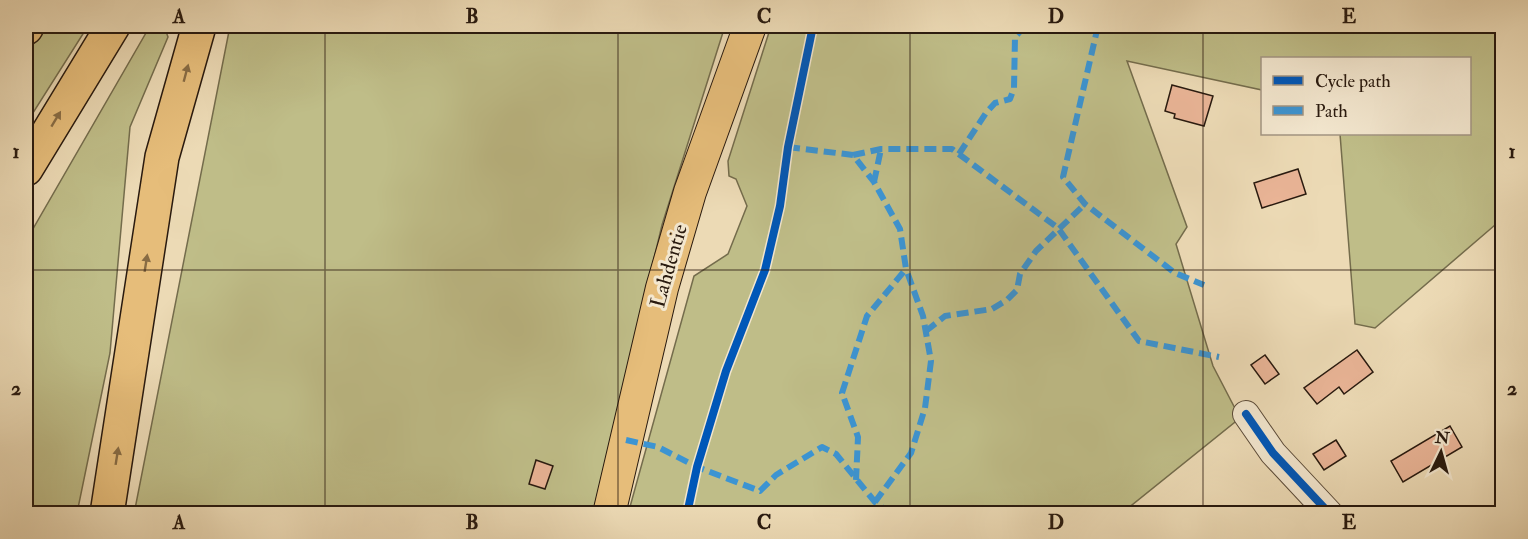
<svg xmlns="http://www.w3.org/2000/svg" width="1528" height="539" viewBox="0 0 1528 539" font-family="'IM FELL Double Pica',serif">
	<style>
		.green { fill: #bfbd88; stroke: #746c4c; stroke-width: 1.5 }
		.building { fill: #e9b496; stroke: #291a0f; stroke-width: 1.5 }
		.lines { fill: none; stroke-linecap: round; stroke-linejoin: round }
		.minor-casing { stroke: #5a4a38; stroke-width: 28 }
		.major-casing { stroke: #291a0f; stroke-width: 34 }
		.highway-casing { stroke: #291a0f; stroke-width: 36 }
		.minor { stroke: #f3e7cf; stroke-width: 26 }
		.major { stroke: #e6bd7a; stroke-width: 32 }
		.highway { stroke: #e6bd7a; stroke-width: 33 }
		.quiet { stroke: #3c94d2; stroke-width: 6; stroke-dasharray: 12 6; stroke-linecap: butt }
		.cycleway-casing { stroke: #f3e7cf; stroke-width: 11 }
		.cycleway { stroke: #0057b8; stroke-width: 8 }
		.oneway { fill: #886c44 }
		.grid { fill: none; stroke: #291a0f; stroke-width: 1.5; stroke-opacity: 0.55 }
		.labels { text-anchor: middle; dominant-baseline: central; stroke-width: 6; stroke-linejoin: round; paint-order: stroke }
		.street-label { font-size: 21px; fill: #291a0f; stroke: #f3e7cf }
		.neatline { fill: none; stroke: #291a0f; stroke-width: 2 }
		.grid-label { font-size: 20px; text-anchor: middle; font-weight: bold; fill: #291a0f }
	</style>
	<rect width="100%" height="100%" fill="#ecdab5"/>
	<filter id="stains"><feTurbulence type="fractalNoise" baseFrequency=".00333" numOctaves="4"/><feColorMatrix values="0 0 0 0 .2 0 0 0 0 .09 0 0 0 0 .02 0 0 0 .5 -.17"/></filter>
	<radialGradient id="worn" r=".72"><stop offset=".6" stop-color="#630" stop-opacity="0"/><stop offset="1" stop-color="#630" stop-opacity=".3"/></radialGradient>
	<!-- green -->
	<g class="green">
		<polygon points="41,26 88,26 26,124 26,53"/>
		<polygon points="150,26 164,26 168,37 130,127 110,353 77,513 26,513 26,241"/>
		<polygon points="230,26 725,26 662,225 593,513 134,514"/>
		<polygon points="771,26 1502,26 1502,219 1375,328 1355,324 1340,134 1470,134 1470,58 1262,58 1262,90 1127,61 1187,227 1176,244 1213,366 1240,418 1122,513 628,514 694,276 728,254 747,206 736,179 729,176 728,161"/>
	</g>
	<!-- building -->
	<g class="building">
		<polygon points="1172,85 1213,96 1204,126 1174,118 1175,114 1165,111"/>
		<polygon points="1298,169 1306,194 1262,208 1254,183"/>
		<polygon points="1357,350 1373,372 1344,394 1339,387 1317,404 1304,388"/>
		<polygon points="1265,355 1279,374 1265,384 1251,365"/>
		<polygon points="1450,426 1462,447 1403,482 1391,461"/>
		<polygon points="1336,440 1346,456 1324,470 1313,454"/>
		<polygon points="536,460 553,466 545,489 529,484"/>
	</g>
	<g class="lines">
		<!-- minor casing -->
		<g class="minor-casing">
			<polyline id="minor" points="1246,414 1273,453 1330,514"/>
		</g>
		<!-- major casing -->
		<g class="major-casing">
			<polyline id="major" points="609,514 662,288 690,192 750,26"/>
		</g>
		<!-- highway casing -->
		<g class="highway-casing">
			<g id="highway">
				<polyline points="26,28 27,26"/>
				<polyline points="26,169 113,26"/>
				<polyline points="107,514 162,157 199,26"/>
			</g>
		</g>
		<!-- minor -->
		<use href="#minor" class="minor"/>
		<!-- major -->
		<use href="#major" class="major"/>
		<!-- highway -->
		<use href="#highway" class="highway"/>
		<!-- quiet -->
		<g class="quiet">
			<polyline points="1098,26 1063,177 1085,204 1175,273 1204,285"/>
			<polyline points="788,147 853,155 874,182 900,229 906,269 867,316 842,393 858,437 856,480"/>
			<polyline points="959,154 986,113 995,103 1010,99 1014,88 1015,37 1025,26"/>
			<polyline points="853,155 881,149 952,149 1058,228 1139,341 1219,357"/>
			<polyline points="874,182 881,149"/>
			<polyline points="926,331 945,316 992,309 1007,300 1017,290 1020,274 1036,251 1085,204"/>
			<polyline points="626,440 658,447 697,467 760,491 776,475 822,447 836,454 875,502 891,514"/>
			<polyline points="875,502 911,453 925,408 931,361 923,316 906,269"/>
		</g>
		<!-- cycleway casing -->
		<g class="cycleway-casing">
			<g id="cycleway">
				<polyline points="1246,414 1273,453 1330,514"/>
				<polyline points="687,514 697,467 726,371 765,270 780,206 788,147 813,26"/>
			</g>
		</g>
		<!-- cycleway -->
		<use href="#cycleway" class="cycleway"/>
	</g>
	<!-- one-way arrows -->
	<defs><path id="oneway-solid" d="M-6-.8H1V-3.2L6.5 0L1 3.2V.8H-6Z" transform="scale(1.5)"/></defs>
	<g class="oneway">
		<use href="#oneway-solid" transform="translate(186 73) rotate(-75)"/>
		<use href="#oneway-solid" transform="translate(56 119) rotate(-59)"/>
		<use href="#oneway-solid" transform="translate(146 263) rotate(-81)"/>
		<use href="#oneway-solid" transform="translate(117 456) rotate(-81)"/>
	</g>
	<!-- grid -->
	<path class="grid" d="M325,26v488M618,26v488M910,26v488M1203,26v488M26,270h1476"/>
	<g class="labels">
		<!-- street labels -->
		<g class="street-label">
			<text transform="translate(669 266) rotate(-74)">Lahdentie</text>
		</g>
	</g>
	<!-- margin -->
	<rect width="1528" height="539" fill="none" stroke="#ecdab5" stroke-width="66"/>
	<!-- legend -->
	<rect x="1261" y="57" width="210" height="78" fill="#f3e7cf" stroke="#a29582" stroke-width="1.5"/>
	<rect x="1273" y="76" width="30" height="9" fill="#0057b8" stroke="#a29582" stroke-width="1.5"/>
	<text x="1315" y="87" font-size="18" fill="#291a0f">Cycle path</text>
	<rect x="1273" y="106" width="30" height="9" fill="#3c94d2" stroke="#a29582" stroke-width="1.5"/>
	<text x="1315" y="117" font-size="18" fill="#291a0f">Path</text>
	<!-- north arrow -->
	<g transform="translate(1441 452) rotate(5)" stroke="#f3e7cf" stroke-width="4.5" paint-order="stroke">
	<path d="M0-4.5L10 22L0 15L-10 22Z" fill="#291a0f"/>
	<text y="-9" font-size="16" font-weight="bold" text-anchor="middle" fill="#291a0f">N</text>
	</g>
	<rect x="33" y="33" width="1462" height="473" class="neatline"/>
	<g class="grid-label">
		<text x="179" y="23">A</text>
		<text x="472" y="23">B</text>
		<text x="764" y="23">C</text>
		<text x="1056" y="23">D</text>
		<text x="1349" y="23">E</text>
		<text x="16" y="158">1</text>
		<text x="1512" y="158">1</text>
		<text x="16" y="395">2</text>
		<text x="1512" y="395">2</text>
		<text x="179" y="529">A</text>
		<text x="472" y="529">B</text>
		<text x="764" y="529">C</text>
		<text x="1056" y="529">D</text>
		<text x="1349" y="529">E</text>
	</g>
	<rect width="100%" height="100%" filter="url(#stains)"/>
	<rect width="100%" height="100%" fill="url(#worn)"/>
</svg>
